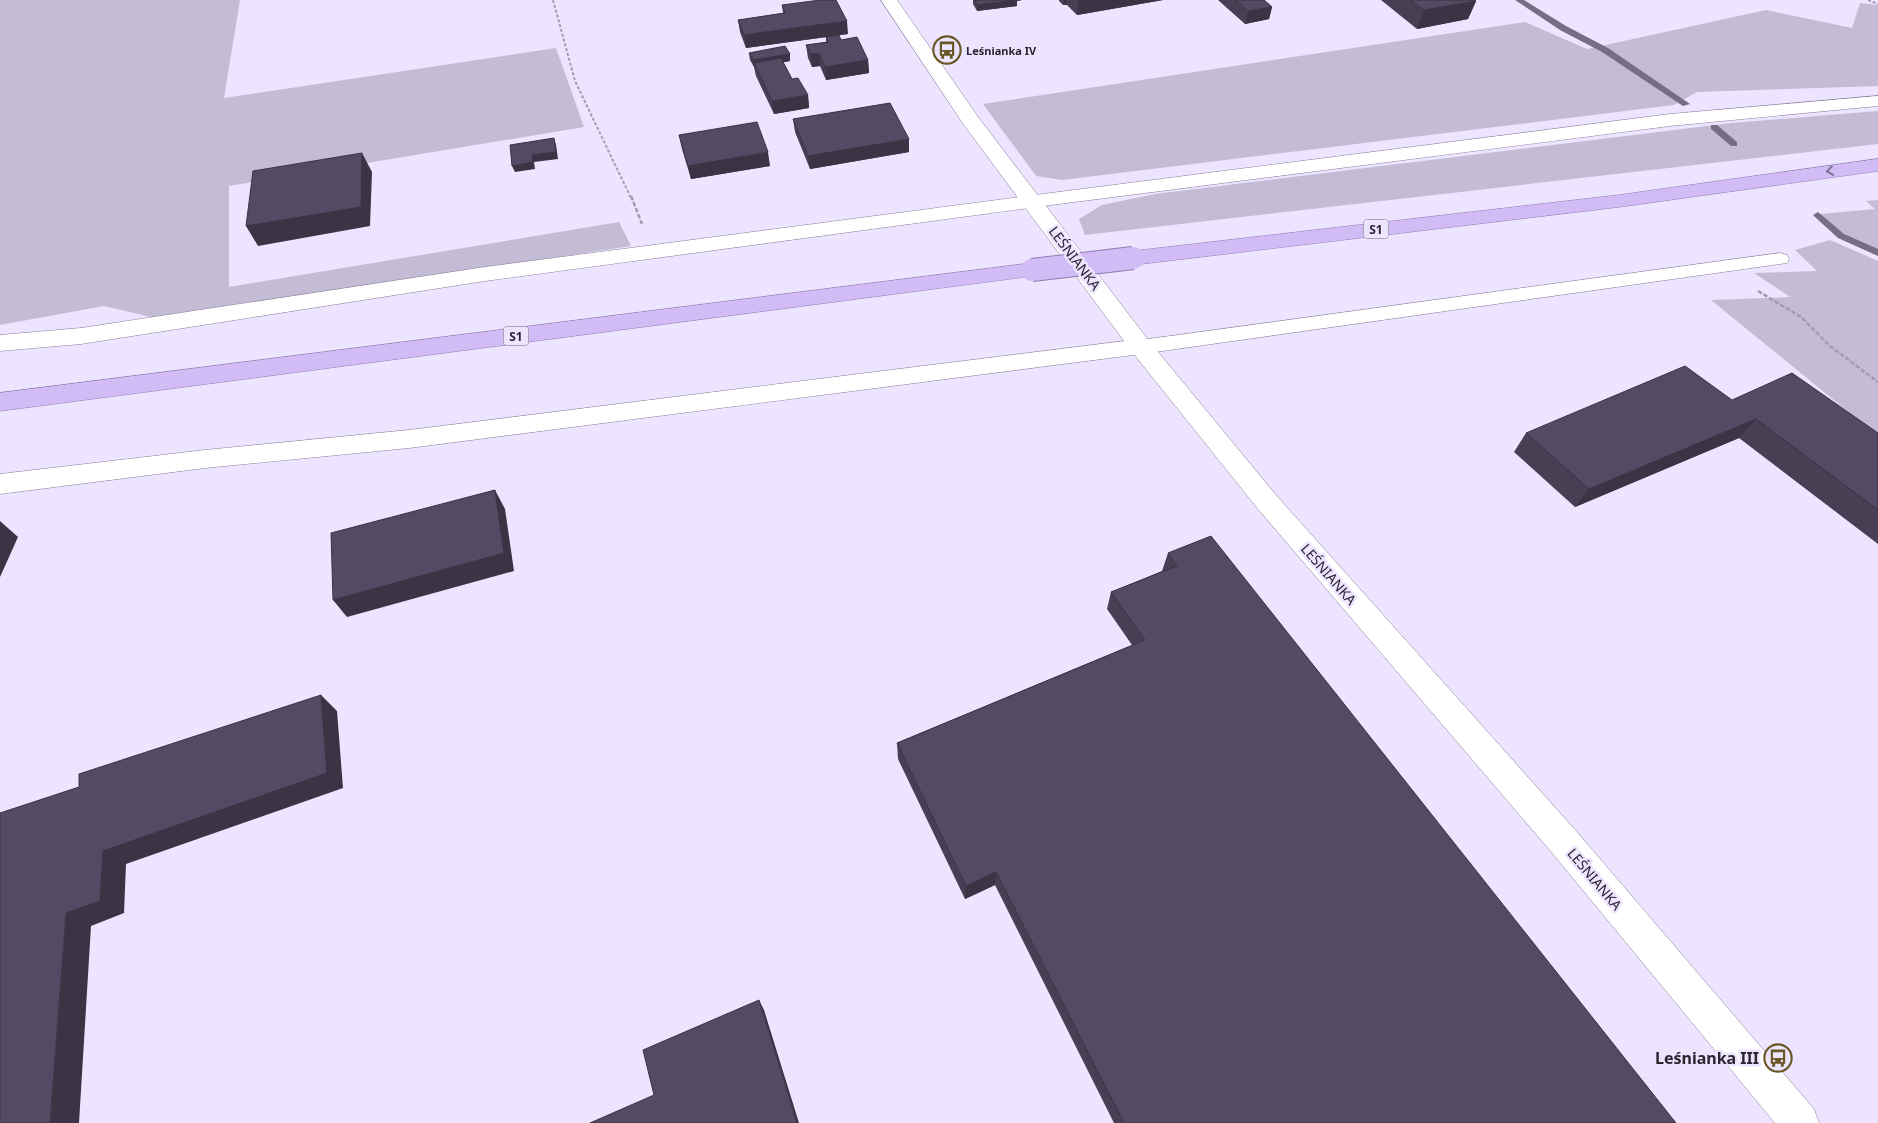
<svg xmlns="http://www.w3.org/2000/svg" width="1878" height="1123" viewBox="0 0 1878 1123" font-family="'Noto Sans',sans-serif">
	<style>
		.green { fill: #c4bcd4 }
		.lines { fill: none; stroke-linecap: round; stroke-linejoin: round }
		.stream { fill: #766e85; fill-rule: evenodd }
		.service-casing { stroke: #857d95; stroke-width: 1 }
		.minor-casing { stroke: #857d95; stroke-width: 1 }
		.tertiary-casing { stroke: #857d95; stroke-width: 1 }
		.trunk-casing { stroke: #8f7caf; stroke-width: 1 }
		.path-far1 { stroke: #a39cb1; stroke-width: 2; stroke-dasharray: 3 2; stroke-linecap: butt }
		.path { stroke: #a39cb1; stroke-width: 2.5; stroke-dasharray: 4.5 2; stroke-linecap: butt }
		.service { fill: #fff; fill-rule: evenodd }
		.minor { fill: #fff; fill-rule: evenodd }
		.tertiary { fill: #fff; fill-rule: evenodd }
		.trunk { fill: #d2bcf6; fill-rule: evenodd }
		.trunk-bridge-casing { stroke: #8f7caf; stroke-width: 24; stroke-linecap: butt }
		.trunk-bridge { stroke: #d2bcf6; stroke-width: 22 }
		.wall { fill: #474055 }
		.shaded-wall { fill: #3a3445 }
		.building { fill: #534a63; stroke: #3a3445 }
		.oneway { stroke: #7e7193 }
		.labels { text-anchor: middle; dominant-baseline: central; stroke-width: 5; stroke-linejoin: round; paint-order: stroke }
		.far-poi-label { font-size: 11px; font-weight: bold; fill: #2a2630; stroke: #ede4ff; text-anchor: start }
		.shield { fill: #ede4ff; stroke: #645f6e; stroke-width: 1 }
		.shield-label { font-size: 12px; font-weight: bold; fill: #2a2630 }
		.street-label { font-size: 14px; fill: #2a2630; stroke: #ede4ff }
		.near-poi-label { font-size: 16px; font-weight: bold; fill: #2a2630; stroke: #ede4ff; text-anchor: end }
	</style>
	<rect width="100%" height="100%" fill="#ede4ff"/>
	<!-- green -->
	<g class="green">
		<polygon points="0,0 240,0 224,98 556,48 584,127 229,186 229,287 619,222 631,246 155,318 104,306 0,325"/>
		<polygon points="1860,3 1878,5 1878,86 1697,92 1674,105 1062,180 1036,176 983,104 1525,22 1587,49 1766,10 1852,28"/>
		<polygon points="1878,111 1878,144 1085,235 1079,219 1102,205 1155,194 1731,123"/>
		<polygon points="1878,200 1878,251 1842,235 1820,214 1875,209 1866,201"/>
		<polygon points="1830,240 1878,261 1878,436 1711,300 1790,297 1754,273 1817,271 1795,250"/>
	</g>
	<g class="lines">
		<!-- stream -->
		<g class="stream">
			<polygon points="1515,0 1524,0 1566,26 1608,48 1690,104 1683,106 1602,52 1560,30"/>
			<polygon points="1711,125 1717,125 1737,142 1737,146 1731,146 1711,129"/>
			<polygon points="1818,212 1844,234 1878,249 1878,256 1838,238 1815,217 1813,215"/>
		</g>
		<!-- service casing -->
		<g class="service-casing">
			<polygon id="service" points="1780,253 1787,255 1789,259 1787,263 1141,354 1134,352 1131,347 1134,342 1141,340"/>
		</g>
		<!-- minor casing -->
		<g class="minor-casing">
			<g id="minor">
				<polygon points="1878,96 1878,106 1670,126 1051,205 485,281 81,344 0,351 0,335 81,328 485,267 1051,193 1670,114"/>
				<polygon points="1141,339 1149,341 1153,347 1149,353 409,448 205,468 0,494 0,474 205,450 409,430"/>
			</g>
		</g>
		<!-- tertiary casing -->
		<g class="tertiary-casing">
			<polygon id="tertiary" points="881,0 897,0 978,117 1149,341 1276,495 1577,832 1814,1109 1819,1123 1775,1123 1553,854 1258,509 1133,353 964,125"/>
		</g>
		<!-- trunk casing -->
		<g class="trunk-casing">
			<g id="trunk">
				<polygon points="1878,159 1878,171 1619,207 1133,265 1125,263 1122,258 1125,253 1133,251 1619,195"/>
				<polygon points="1032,263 1040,265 1043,270 1040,275 0,411 0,393"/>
			</g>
		</g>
		<!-- path-far1 -->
		<g class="path-far1">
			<polyline points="553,0 575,81 631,198"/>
			<polyline points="1868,0 1878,4"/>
		</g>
		<!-- path -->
		<g class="path">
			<polyline points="631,196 642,224"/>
			<polyline points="1758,291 1801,317 1830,346 1878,382"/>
		</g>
		<!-- service -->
		<use href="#service" class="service"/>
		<!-- minor -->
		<use href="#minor" class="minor"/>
		<!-- tertiary -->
		<use href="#tertiary" class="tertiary"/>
		<!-- trunk -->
		<use href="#trunk" class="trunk"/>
		<!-- trunk-bridge casing -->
		<g class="trunk-bridge-casing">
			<polyline id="trunk-bridge" points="1032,270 1133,258"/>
		</g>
		<!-- trunk-bridge -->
		<use href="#trunk-bridge" class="trunk-bridge"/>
	</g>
	<!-- wall -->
	<g class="wall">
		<polygon points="973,0 1022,0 1017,1 1017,6 977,11 973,4"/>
		<polygon points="1059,0 1163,0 1077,15 1067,5 1063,5 1059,1"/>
		<polygon points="1218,0 1264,0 1272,7 1269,19 1245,24"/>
		<polygon points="1381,0 1474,0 1476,1 1468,19 1417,29"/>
		<polygon points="782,5 848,34 839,35 841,40 868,60 869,73 826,80 820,66 812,67 808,58 806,45 826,42 826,37 827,37 746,48 740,32 738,20 783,13"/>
		<polygon points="749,53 790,54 790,61 783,62 792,79 808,95 809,108 774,114 756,76 754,67 750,60"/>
		<polygon points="793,119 909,152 810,169 795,132"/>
		<polygon points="679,135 770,166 691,179 682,149"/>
		<polygon points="1732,400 1878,433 1878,544 1739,438 1575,507 1514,452 1526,433"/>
		<polygon points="1168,553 1676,1123 1114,1123 995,885 965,899 898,759 897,743 1132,645 1107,609 1111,592 1162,571"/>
	</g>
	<!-- shaded-wall -->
	<g class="shaded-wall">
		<polygon points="1014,0 1022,0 1017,1 1017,6 977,11 977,5"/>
		<polygon points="1064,0 1067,0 1067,5 1063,5"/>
		<polygon points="1078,0 1163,0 1077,15"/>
		<polygon points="1476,1 1468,19 1417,29 1424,10"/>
		<polygon points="1272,7 1269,19 1245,24 1248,11"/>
		<polygon points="847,21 848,34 746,48 744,35"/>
		<polygon points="819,53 820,66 812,67 811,54"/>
		<polygon points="790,54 790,61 756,67 754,63 754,67 753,60"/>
		<polygon points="868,60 869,73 826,80 825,67"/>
		<polygon points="808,95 809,108 774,114 772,101"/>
		<polygon points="554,138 556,145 558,159 534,162 535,169 515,172 512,166"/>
		<polygon points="909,139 909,152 810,169 808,156"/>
		<polygon points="768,152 770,166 691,179 688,166"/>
		<polygon points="362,153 372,172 370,226 258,246 246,226"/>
		<polygon points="1756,419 1739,438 1575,507 1589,489"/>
		<polygon points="495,490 505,509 514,571 347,617 333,600"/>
		<polygon points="0,521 18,537 0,577"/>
		<polygon points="321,695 337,711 343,788 126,864 124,913 91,926 79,1123 50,1123 66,913 103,851"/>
		<polygon points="996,872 995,885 965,899 966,886"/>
		<polygon points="759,1000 764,1010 799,1123 797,1123"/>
	</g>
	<!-- building -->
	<g class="building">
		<polygon points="820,0 836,0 847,21 744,35 738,20 785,13 782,5"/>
		<polygon points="975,0 1016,0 977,5"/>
		<polygon points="1235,0 1264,0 1272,7 1248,11"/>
		<polygon points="1410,0 1474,0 1476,1 1424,10"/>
		<polygon points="839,35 841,40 857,37 868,60 825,67 819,53 811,54 806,45 828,42 826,37"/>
		<polygon points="785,46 790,54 753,60 749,53"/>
		<polygon points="781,58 792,79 798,78 808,95 772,101 754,63"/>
		<polygon points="890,103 909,139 808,156 793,119"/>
		<polygon points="757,122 768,152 688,166 679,135"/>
		<polygon points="554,138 556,152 532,155 533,162 512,166 510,145"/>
		<polygon points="362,153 361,207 246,226 253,171"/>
		<polygon points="1685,366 1732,400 1792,373 1878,433 1878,510 1756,419 1589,489 1526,433"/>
		<polygon points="495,490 504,553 333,600 331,533"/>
		<polygon points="1211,536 1676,1123 1124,1123 996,872 966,886 897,743 1145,640 1111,592 1177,566 1168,553"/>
		<polygon points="321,695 327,773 103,851 100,901 66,913 50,1123 0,1123 0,813 79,787 79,774"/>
		<polygon points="759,1000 797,1123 590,1123 654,1095 643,1050"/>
	</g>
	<!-- one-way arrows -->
	<defs><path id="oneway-chevron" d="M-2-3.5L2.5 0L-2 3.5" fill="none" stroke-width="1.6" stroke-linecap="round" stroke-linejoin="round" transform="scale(1.25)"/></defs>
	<use class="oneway" href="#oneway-chevron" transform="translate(1830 171) rotate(172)"/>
	<!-- icons -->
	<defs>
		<g id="bus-ring" transform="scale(1.4375)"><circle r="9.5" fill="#ede4ff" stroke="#685725" stroke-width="1.5"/><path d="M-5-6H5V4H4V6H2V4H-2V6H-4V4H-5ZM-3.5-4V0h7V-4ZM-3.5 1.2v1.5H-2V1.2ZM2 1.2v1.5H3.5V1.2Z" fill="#685725"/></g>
	</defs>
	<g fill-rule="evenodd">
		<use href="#bus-ring" x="947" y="50"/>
		<use href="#bus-ring" x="1778" y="1058"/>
	</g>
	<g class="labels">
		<!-- far-poi labels -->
		<g class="far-poi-label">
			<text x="966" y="50">Leśnianka IV</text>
		</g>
		<!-- shield labels -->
		<g class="shield">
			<rect x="1363.5" y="219.5" width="25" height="19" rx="4"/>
			<rect x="503.5" y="326.5" width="25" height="19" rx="4"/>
		</g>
		<g class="shield-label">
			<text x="1376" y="229">S1</text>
			<text x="516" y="336">S1</text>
		</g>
		<!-- street labels -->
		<g class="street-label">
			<text transform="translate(1075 258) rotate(53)">LEŚNIANKA</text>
			<text transform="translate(1329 574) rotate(49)">LEŚNIANKA</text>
			<text transform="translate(1595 879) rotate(50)">LEŚNIANKA</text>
		</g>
		<!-- near-poi labels -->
		<g class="near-poi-label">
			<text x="1759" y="1058">Leśnianka III</text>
		</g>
	</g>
</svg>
